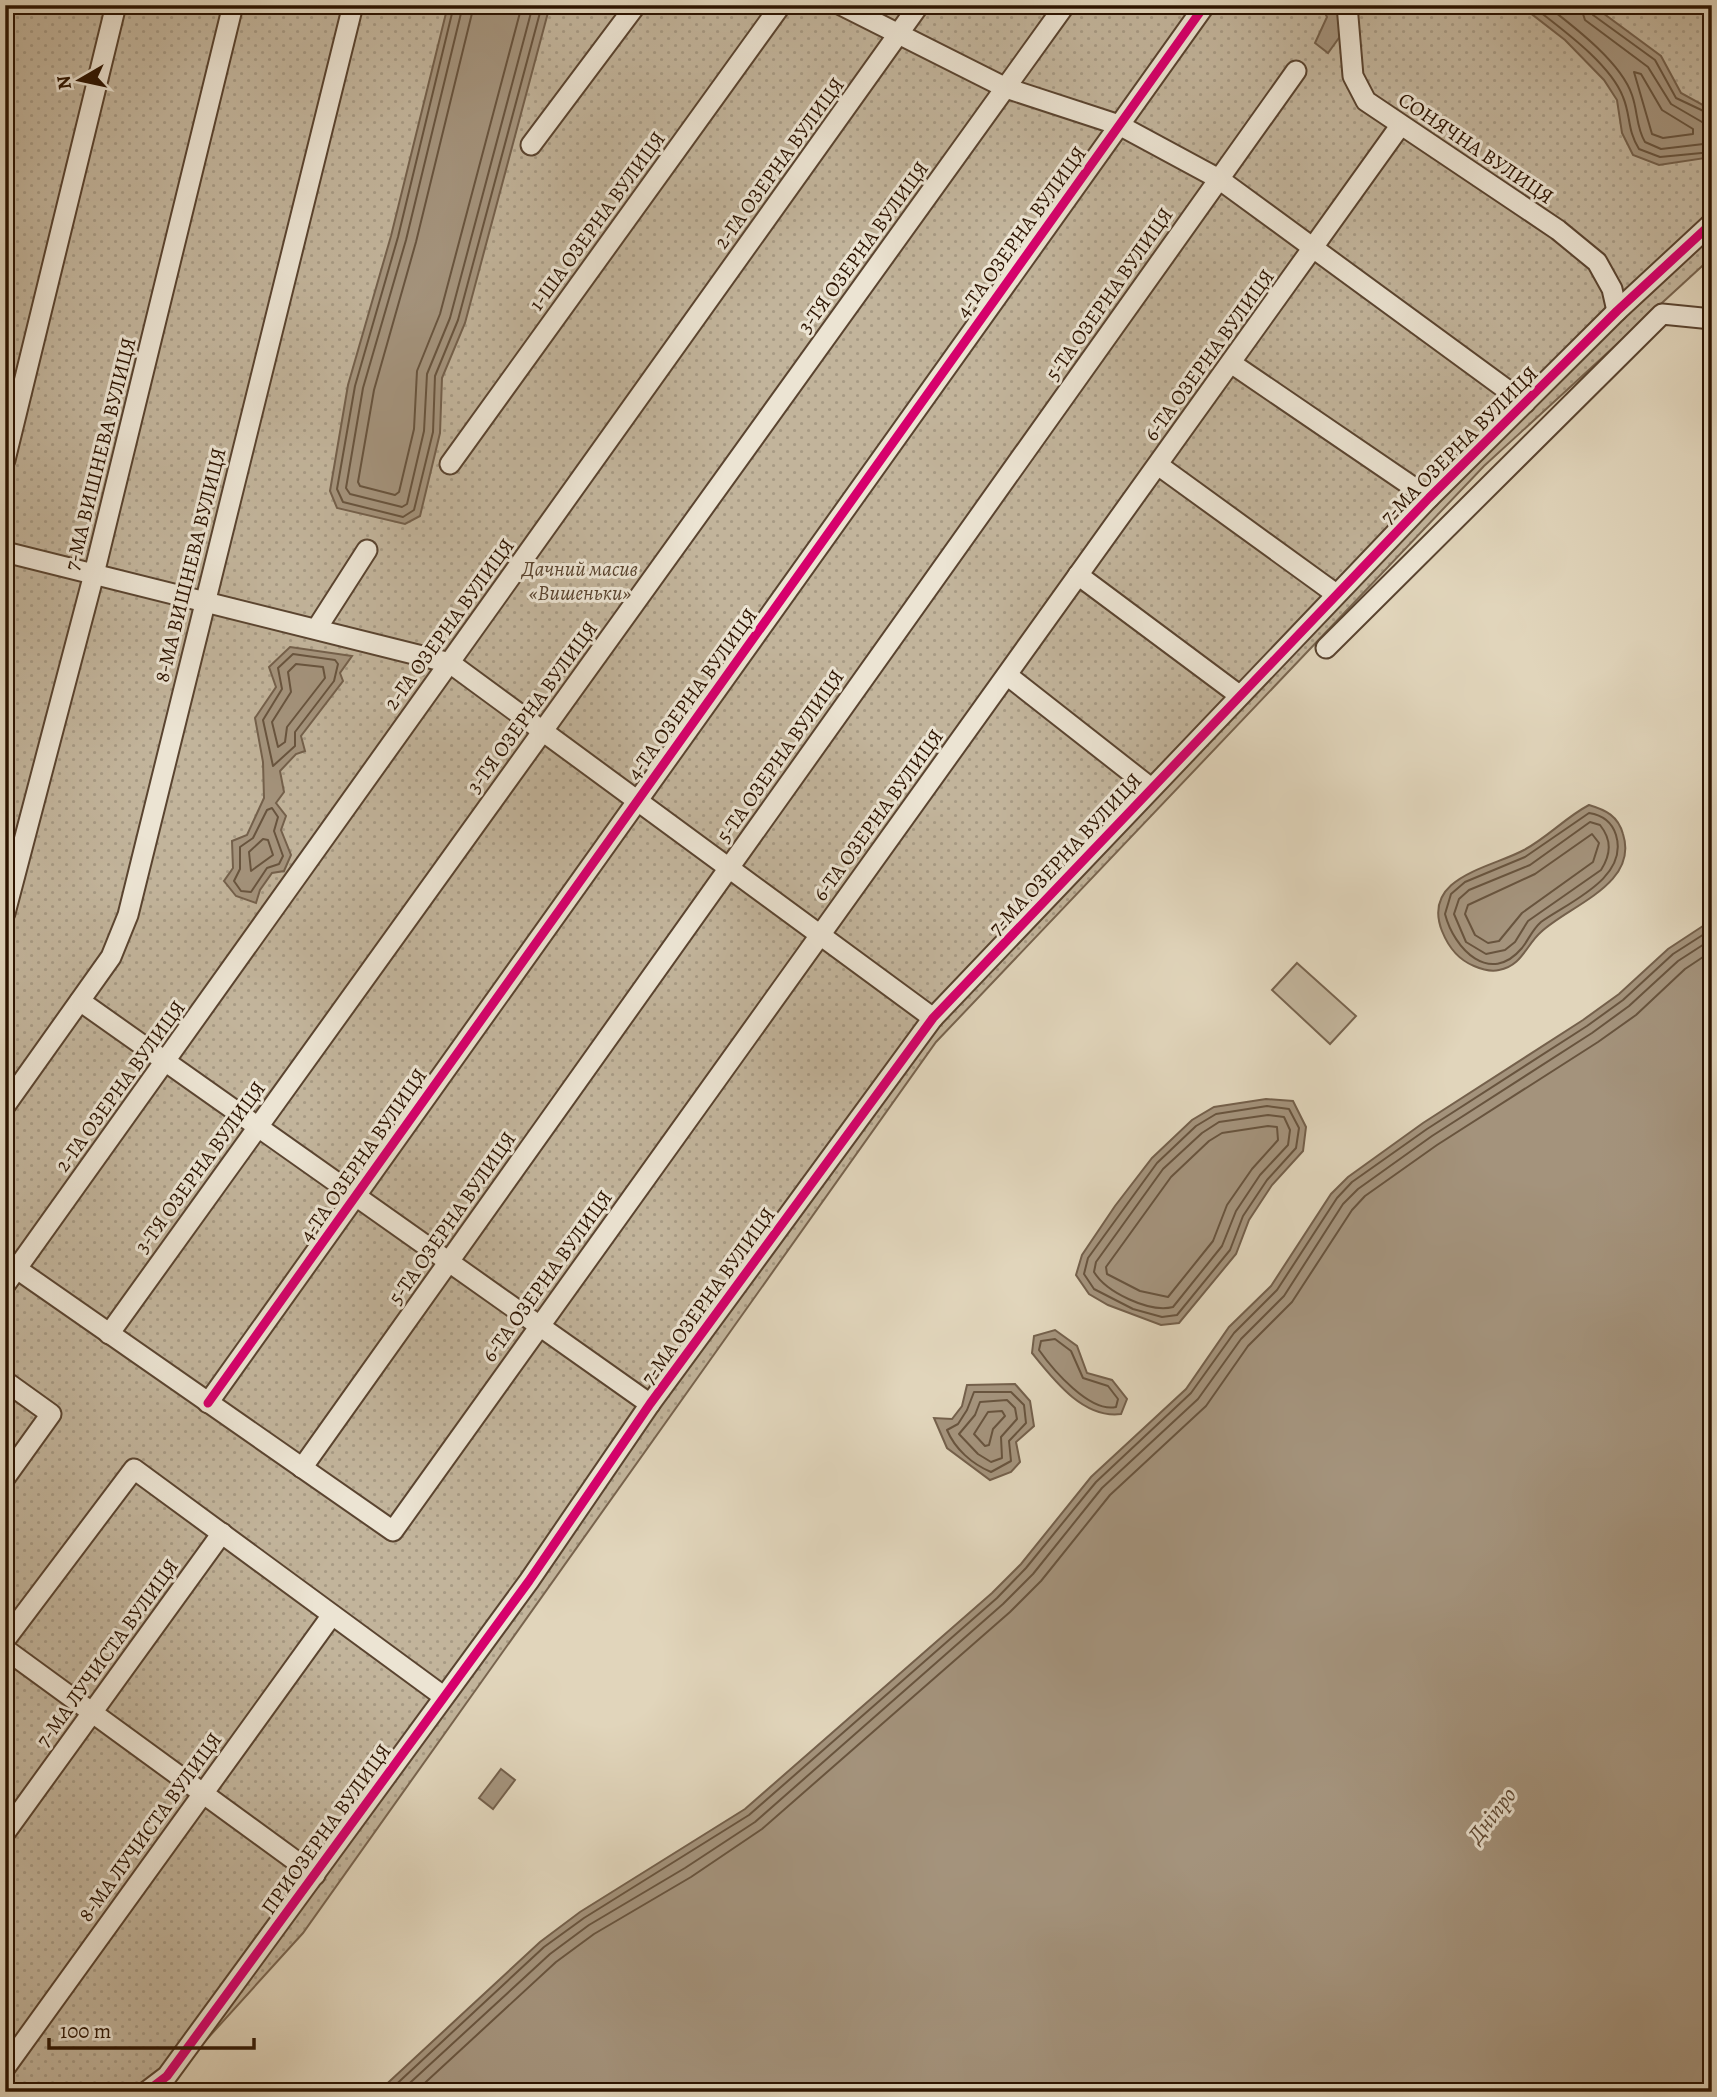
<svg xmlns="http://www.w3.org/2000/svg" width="1717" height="2097" viewBox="0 0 1717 2097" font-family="Alegreya,serif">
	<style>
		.garden { fill: url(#garden-dots); stroke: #78644e; stroke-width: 2 }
		.pitch { fill: #c2b49b; stroke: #78644e; stroke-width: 2 }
		.water { fill: #a4937c; stroke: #74604b; stroke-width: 2 }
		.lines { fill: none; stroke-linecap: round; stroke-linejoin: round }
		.shore { stroke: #68543e; stroke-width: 2 }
		.minor-casing { stroke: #5a4430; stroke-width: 23 }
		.minor { stroke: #ece4d3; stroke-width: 19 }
		.cycleway-casing { stroke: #ece4d3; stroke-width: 13 }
		.cycleway { stroke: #d6006c; stroke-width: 9 }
		.labels { text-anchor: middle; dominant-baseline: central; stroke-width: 6; stroke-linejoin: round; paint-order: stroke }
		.street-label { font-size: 21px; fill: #2d1401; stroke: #ece4d3 }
		.park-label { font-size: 21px; font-style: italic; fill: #5a442f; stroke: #ece4d3 }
		.water-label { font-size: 23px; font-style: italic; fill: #5d4732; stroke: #ece4d3 }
	</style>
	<defs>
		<pattern id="garden-dots" width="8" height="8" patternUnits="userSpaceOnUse" patternTransform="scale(1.75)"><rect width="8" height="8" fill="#c2b49b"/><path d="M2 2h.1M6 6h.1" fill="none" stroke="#a79a84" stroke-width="1.8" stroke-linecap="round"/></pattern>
	</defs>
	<rect width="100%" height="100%" fill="#e1d5bb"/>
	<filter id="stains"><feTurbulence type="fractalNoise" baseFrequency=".00286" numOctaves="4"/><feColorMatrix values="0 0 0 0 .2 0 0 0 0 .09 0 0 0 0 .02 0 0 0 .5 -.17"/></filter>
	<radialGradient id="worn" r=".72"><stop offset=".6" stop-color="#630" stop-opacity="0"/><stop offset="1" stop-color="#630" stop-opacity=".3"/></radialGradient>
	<!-- garden -->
	<polygon class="garden" points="5,5 1712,5 1712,257 1484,466 936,1042 303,1933 159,2092 5,2092"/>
	<!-- pitch -->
	<polygon class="pitch" points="1297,963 1356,1016 1330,1044 1272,990"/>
	<!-- water -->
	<g class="water">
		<polygon points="448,5 550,5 465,323 442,378 440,433 420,516 405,524 337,508 330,491 348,385 391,236"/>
		<polygon points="1321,5 1341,5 1341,35 1328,53 1315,43 1327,17"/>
		<polygon points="1520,5 1592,5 1661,56 1681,93 1712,110 1712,157 1659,165 1633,155 1622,133 1617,100 1604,80 1565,40"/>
		<polygon points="290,647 352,656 340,673 343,681 301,736 305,751 296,754 280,771 284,792 276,803 286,816 281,830 291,855 284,871 272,873 260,890 256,903 236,896 224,881 233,868 232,841 247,835 264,798 263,762 255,718 276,687 269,667"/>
		<path d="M1589,805c17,5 29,11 34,29 16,50 -53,71 -82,98 -15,13 -19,34 -42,38 -8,2 -18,-1 -25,-4 -15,-6 -26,-20 -32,-35 -21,-54 49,-63 82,-81 24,-13 42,-33 65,-45z"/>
		<polygon points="1712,920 1712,2092 378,2092 540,1942 580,1912 745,1809 992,1593 1021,1564 1091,1477 1186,1389 1229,1327 1271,1286 1331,1194 1348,1177 1423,1123 1583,1020 1619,994 1668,949"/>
		<polygon points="1266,1099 1293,1101 1306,1127 1303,1151 1272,1185 1249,1220 1236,1254 1179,1323 1161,1325 1108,1305 1089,1294 1076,1275 1082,1255 1115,1206 1152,1158 1192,1120 1214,1107"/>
		<path d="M1055,1330l22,16 10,27 25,7 15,19 -6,15c-38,5 -68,-35 -89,-61l2,-17z"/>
		<polygon points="1015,1384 1030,1401 1034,1426 1016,1442 1020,1462 1011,1472 990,1480 947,1448 934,1418 952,1419 962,1406 967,1385"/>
		<polygon points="501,1769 515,1780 493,1809 479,1798"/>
	</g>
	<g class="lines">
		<!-- shore -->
		<g class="shore">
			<polyline points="454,5 398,237 355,386 337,489 343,502 403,517 414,510 433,432 435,376 458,320 542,5"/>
			<polyline points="463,5 406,240 363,388 346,488 350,494 402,507 407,504 424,431 427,374 450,318 533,5"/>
			<polyline points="474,5 416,242 374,390 358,482 360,486 395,495 399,492 414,429 417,371 440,314 522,5"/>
			<path d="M1531,5c29,23 79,58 92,92 8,19 4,33 16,52l21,8 52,-5"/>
			<path d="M1546,5c27,21 75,57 86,90 6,17 4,32 13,47l16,7 51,-6"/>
			<polyline points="1580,5 1585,20 1648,67 1671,104 1702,122 1712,124"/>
			<polyline points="1588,5 1593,15 1655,60 1676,98 1712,115"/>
			<polygon points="1634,72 1641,74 1662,110 1693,129 1693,134 1663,138 1652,134"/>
			<polygon points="293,654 335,660 338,664 334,681 295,732 295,746 273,766 263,720 282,689 278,668"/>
			<polygon points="296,664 323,667 325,678 287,727 285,742 278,747 272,722 291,692 288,672"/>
			<polygon points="272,808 278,817 274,831 283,856 279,864 267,868 251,892 241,891 234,881 240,869 240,847 253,838 267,810"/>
			<path d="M1589,813c13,2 23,9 27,22 13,43 -47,67 -75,87 -9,8 -12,17 -19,26 -32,38 -68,1 -77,-34l6,-20 14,-12 60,-25z"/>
			<path d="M1590,822l10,3c12,15 11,29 1,45l-73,51 -13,21 -10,8 -19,4 -20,-12 -12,-28 5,-15 10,-9 61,-25z"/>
			<polygon points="1592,834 1599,843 1593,862 1522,913 1499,941 1488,943 1475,935 1465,914 1468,905 1535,874"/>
			<polygon points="263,839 268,840 273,855 251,871 249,852"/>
			<polygon points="1267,1106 1289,1109 1299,1128 1296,1148 1267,1180 1243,1216 1230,1250 1177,1315 1162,1317 1133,1309 1094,1289 1084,1274 1088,1258 1157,1163 1196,1126 1216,1114"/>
			<path d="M1268,1115l16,2 6,13 -2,15 -28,30 -24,36 -14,35 -49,61c-24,6 -67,-15 -79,-35l2,-10 67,-93 39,-36 17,-11z"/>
			<polygon points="1268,1126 1277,1127 1278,1140 1252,1169 1227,1205 1213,1241 1168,1297 1140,1291 1107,1274 1106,1267 1171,1177 1209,1141 1222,1133"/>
			<path d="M1055,1339l16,12 12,27 25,8 10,13 -2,8c-26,6 -63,-37 -77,-57l2,-9z"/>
			<path d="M974,1392h37l13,13 2,18 -17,18 2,20 -20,11c-19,-8 -36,-23 -44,-42l11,-6 9,-14z"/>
			<polygon points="1007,1400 1015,1408 1017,1419 1001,1437 1002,1458 991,1462 978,1454 959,1434 975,1415 980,1402"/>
			<polygon points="1002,1411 1005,1416 993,1429 989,1445 985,1446 974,1434 988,1412"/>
			<polyline points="388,2092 544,1947 584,1918 749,1815 997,1598 1026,1568 1096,1482 1191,1393 1234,1333 1277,1290 1337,1198 1352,1182 1427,1129 1587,1026 1623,1000 1673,954 1712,929"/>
			<polyline points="400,2092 550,1954 589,1925 685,1868 755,1822 1003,1604 1033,1574 1102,1488 1198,1399 1241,1339 1284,1296 1343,1204 1358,1189 1432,1136 1592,1033 1629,1006 1678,961 1712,939"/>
			<polyline points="415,2092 556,1962 594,1934 691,1877 762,1829 1010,1612 1041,1581 1110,1495 1206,1406 1248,1346 1292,1302 1352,1210 1365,1196 1437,1145 1598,1042 1636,1015 1685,969 1712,951"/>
		</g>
		<!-- minor casing -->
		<g class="minor-casing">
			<g id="minor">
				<polyline points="841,5 1006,88 1119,125 1219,179 1525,403"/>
				<polyline points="1347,5 1353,76 1366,101 1558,230 1597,262 1612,289 1617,311"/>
				<polyline points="531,145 636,5"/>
				<polyline points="1231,363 1429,498"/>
				<polyline points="5,460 116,5"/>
				<polyline points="450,464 781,5"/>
				<polyline points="1158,465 1336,594"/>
				<polyline points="5,552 450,663 933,1018"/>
				<polyline points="1078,575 1239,695"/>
				<polyline points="317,628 367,550"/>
				<polyline points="1326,648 1662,314 1712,319"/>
				<polyline points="1007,675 1151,788"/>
				<polyline points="5,913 94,574 233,5"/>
				<polyline points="80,1001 650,1404"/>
				<polyline points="5,1106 111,957 128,915 353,5"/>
				<polyline points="17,1269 393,1531 1400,126"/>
				<polyline points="5,1285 919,5"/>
				<polyline points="109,1334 1065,5"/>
				<polyline points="5,1381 51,1414 5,1478"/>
				<polyline points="208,1403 1205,5"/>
				<polyline points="302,1468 1296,71"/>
				<polyline points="5,1640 134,1469 443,1696"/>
				<polyline points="5,1649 315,1875"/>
				<polyline points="5,1833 222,1533"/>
				<polyline points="5,2068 332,1615"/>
				<polyline points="146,2092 167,2076 529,1581 650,1404 933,1018 1429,498 1617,311 1712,223"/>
			</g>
		</g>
		<!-- minor -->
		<use href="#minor" class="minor"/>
		<!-- cycleway casing -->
		<g class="cycleway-casing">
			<g id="cycleway">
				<polyline points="208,1403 1205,5"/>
				<polyline points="146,2092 167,2076 529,1581 650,1404 933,1018 1429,498 1617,311 1712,223"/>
			</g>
		</g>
		<!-- cycleway -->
		<use href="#cycleway" class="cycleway"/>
	</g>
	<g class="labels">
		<!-- street labels -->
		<g class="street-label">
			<text transform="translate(1476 148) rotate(34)">СОНЯЧНА ВУЛИЦЯ</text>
			<text transform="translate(779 163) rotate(-54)">2-ГА ОЗЕРНА ВУЛИЦЯ</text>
			<text transform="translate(597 221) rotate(-54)">1-ША ОЗЕРНА ВУЛИЦЯ</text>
			<text transform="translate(1021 232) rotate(-54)">4-ТА ОЗЕРНА ВУЛИЦЯ</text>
			<text transform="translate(863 247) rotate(-54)">3-ТЯ ОЗЕРНА ВУЛИЦЯ</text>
			<text transform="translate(1109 294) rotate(-55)">5-ТА ОЗЕРНА ВУЛИЦЯ</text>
			<text transform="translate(1209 355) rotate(-54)">6-ТА ОЗЕРНА ВУЛИЦЯ</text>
			<text transform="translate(1459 445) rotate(-45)">7-МА ОЗЕРНА ВУЛИЦЯ</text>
			<text transform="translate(100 454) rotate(-76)">7-МА ВИШНЕВА ВУЛИЦЯ</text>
			<text transform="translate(190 565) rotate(-76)">8-МА ВИШНЕВА ВУЛИЦЯ</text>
			<text transform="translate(449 624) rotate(-54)">2-ГА ОЗЕРНА ВУЛИЦЯ</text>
			<text transform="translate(692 694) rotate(-54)">4-ТА ОЗЕРНА ВУЛИЦЯ</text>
			<text transform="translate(532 707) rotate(-54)">3-ТЯ ОЗЕРНА ВУЛИЦЯ</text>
			<text transform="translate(780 756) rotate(-55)">5-ТА ОЗЕРНА ВУЛИЦЯ</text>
			<text transform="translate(878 815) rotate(-54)">6-ТА ОЗЕРНА ВУЛИЦЯ</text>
			<text transform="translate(1065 854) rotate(-47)">7-МА ОЗЕРНА ВУЛИЦЯ</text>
			<text transform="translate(120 1086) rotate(-54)">2-ГА ОЗЕРНА ВУЛИЦЯ</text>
			<text transform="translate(363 1155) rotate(-55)">4-ТА ОЗЕРНА ВУЛИЦЯ</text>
			<text transform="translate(200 1167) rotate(-54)">3-ТЯ ОЗЕРНА ВУЛИЦЯ</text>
			<text transform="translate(452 1218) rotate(-55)">5-ТА ОЗЕРНА ВУЛИЦЯ</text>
			<text transform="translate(547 1276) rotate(-54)">6-ТА ОЗЕРНА ВУЛИЦЯ</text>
			<text transform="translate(708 1296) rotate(-54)">7-МА ОЗЕРНА ВУЛИЦЯ</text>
			<text transform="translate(107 1653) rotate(-54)">7-МА ЛУЧИСТА ВУЛИЦЯ</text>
			<text transform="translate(150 1827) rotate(-54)">8-МА ЛУЧИСТА ВУЛИЦЯ</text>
			<text transform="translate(326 1829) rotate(-54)">ПРИОЗЕРНА ВУЛИЦЯ</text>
		</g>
		<!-- park labels -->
		<g class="park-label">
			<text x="580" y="569">Дачний масив<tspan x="580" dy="24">«Вишеньки»</tspan></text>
		</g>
		<!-- water labels -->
		<g class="water-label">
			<text transform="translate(1492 1815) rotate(-52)">Дніпро</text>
		</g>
	</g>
	<!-- margin -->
	<rect width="1717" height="2097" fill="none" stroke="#e1d5bb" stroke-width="28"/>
	<rect x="7" y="7" width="1703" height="2083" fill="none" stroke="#2d1401" stroke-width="3.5"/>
	<rect x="14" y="14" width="1689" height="2069" fill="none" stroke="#2d1401" stroke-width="2"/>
	<!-- north arrow -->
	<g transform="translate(80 80) rotate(261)" stroke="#ece4d3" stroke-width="5" paint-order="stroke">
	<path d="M0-5L12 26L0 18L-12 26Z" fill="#2d1401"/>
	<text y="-10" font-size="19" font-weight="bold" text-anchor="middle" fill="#2d1401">N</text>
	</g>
	<!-- scale -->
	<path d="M49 2038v10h205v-10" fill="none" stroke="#2d1401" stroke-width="3.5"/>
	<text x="60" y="2038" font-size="21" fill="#2d1401" stroke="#ece4d3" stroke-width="5" paint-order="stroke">100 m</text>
	<rect width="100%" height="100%" filter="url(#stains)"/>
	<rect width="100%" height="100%" fill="url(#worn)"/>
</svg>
